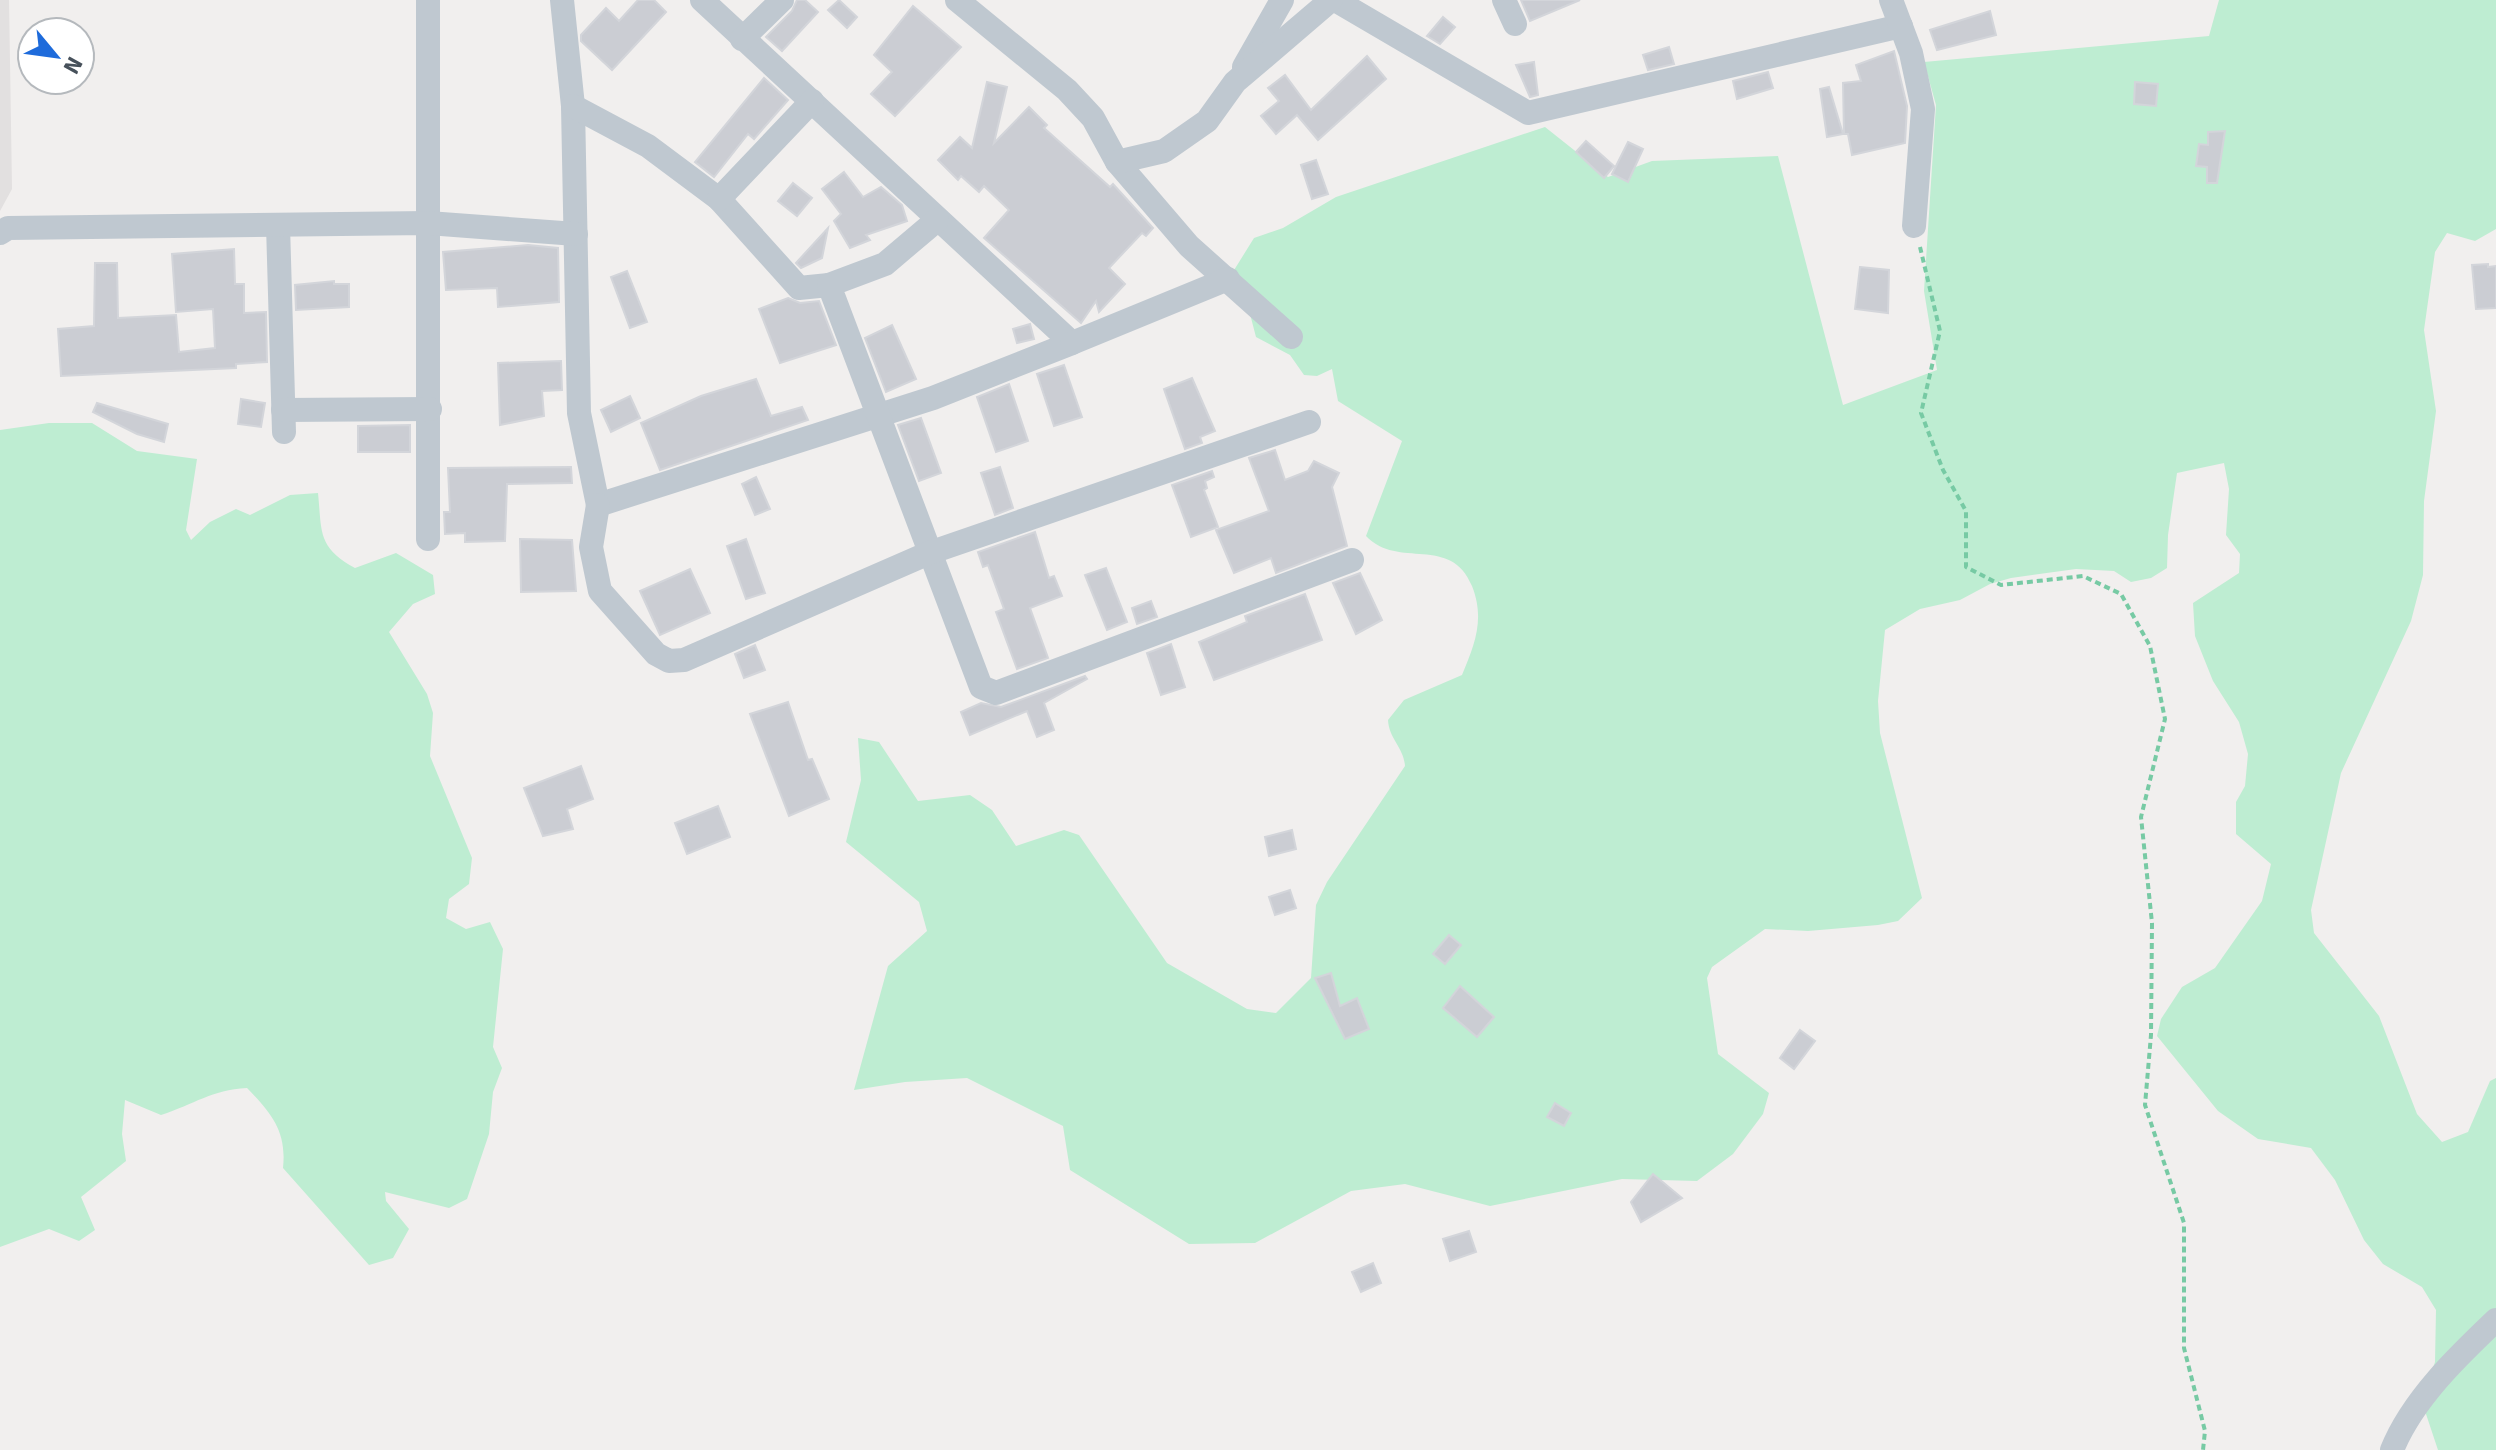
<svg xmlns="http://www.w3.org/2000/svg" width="2496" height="1450" viewBox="0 0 2496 1450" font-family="Signika,sans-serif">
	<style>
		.education { fill: #e2e0e0 }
		.green { fill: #beedd2 }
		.building { fill: #cbcdd3; stroke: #d3d5da; stroke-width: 2 }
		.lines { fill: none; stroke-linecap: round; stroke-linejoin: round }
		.path { stroke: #77caa4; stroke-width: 4; stroke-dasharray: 6 4; stroke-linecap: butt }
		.street { stroke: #bfc8d0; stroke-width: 24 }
	</style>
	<rect width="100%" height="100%" fill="#f1efee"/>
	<!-- education -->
	<polygon class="education" points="0,0 9,0 12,189 0,211"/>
	<!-- green -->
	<g class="green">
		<path d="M2219,0h277v229l-21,12 -28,-8 -12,19 -11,78 12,81 -12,90 -1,74 -12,46 -70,152 -30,137 3,23 65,83 38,98 25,28 26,-10 22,-51 6,-3v372h-58l-16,-48 13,-40 1,-52 -14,-23 -39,-23 -19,-24 -29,-60 -24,-32 -53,-9 -40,-28 -61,-75 4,-17 21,-32 33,-19 47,-67 9,-37 -35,-30v-32l9,-16 3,-32 -9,-32 -26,-41 -18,-45 -2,-33 46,-30 1,-19 -14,-19 3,-46 -5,-26 -47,10 -9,62 -1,33 -16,10 -20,4 -17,-11 -38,-2 -65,9 -21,6 -30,16 -40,9 -35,21 -7,71 2,32 42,165 -24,23 -20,4 -70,6 -43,-2 -53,38 -5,11 11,76 51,39 -6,21 -30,40 -36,27 -75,-2 -132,27 -85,-22 -54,7 -96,52 -66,1 -119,-74 -7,-44 -96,-48 -62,4 -51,8 34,-124 39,-35 -8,-29 -73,-60 15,-62 -3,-42 21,4 39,59 52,-6 22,15 24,36 48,-16 15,5 88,128 80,46 29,4 35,-35 5,-73 11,-23 78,-116c-1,-18 -16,-27 -17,-46l16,-20 58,-25c13,-31 23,-56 10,-89 -21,-52 -74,-16 -106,-50l36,-95 -64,-40 -6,-32 -15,7 -13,-1 -14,-20 -34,-18 -12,-46 -13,-16 23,-37 29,-10 53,-31 209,-70 63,50 44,-16 126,-5 65,249 94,-35 -13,-79 12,-186 -12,-43 285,-26z"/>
		<path d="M49,423h43l45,28 60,8 -11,71 5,10 19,-18 26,-13 14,6 40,-20 28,-2c4,39 -1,54 37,75l41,-15 37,22 2,19 -22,10 -24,28 38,62 6,19 -3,43 42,102 -3,26 -20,15 -3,19 20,11 24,-7 13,27 -10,98 9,21 -9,24 -4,42 -22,65 -18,9 -64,-16 1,9 23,28 -16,29 -24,7 -86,-97c4,-37 -12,-55 -36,-80 -36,2 -52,16 -86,27l-36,-15 -3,34 4,27 -45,36 14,33 -16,11 -30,-12 -49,18v-817z"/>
	</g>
	<!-- building -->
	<g class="building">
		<polygon points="638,0 654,0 666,12 612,70 581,41 581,35 606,8 619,21"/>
		<polygon points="797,0 805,0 818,12 782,51 766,37 792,11"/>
		<polygon points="839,0 857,17 847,28 828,10"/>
		<polygon points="1521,0 1580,0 1530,21"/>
		<polygon points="913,6 961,47 895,116 871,94 892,72 874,55"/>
		<polygon points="1990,11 1996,35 1937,50 1930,30"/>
		<polygon points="1443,17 1455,27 1440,44 1427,36"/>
		<polygon points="1669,47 1674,64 1648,70 1643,55"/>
		<polygon points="1894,51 1907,106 1905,143 1852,155 1848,134 1844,134 1843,83 1861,81 1856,65"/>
		<polygon points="1367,56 1386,79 1318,140 1297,115 1276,134 1261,116 1279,101 1268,88 1285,75 1311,110"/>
		<polygon points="1534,62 1538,95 1530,97 1516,65"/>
		<polygon points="1768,72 1773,88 1737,99 1733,81"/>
		<polygon points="764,78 788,100 754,139 748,134 714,177 695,162"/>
		<polygon points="987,82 1007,87 994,143 1029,107 1047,125 1044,128 1110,187 1113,184 1153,228 1146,236 1142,233 1109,268 1125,284 1099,312 1096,301 1081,323 984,238 1009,210 984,186 979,192 961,176 958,180 938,160 960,137 972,148"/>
		<polygon points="2135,82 2158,84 2156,106 2134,104"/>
		<polygon points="1829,87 1843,134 1827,137 1820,89"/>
		<polygon points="2225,131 2217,183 2207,183 2207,167 2196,166 2199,144 2208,145 2208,132"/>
		<polygon points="1586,141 1614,166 1604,178 1576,152"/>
		<polygon points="1628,142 1643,149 1628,182 1612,174"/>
		<polygon points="1316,160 1328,194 1312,199 1301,165"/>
		<polygon points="844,172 863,197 881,187 902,205 907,221 866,235 870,240 850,248 834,221 841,214 822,189"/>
		<polygon points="793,183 812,198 797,216 778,201"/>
		<polygon points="828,228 822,258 801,268 796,263"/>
		<polygon points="528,245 558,248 559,302 498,307 497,288 446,290 443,252"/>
		<polygon points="234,249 235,284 244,284 244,313 266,312 267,362 236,364 236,368 61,376 58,329 94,326 95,263 117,263 118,318 176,315 179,352 215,348 213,309 176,312 172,254"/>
		<polygon points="2488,264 2488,267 2496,266 2496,308 2476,309 2472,265"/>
		<polygon points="1860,267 1889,270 1888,313 1855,309"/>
		<polygon points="627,271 647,322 630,328 611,277"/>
		<polygon points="334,281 334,284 349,284 349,307 296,310 295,285"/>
		<polygon points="788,298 800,303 819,301 836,345 780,363 759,309"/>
		<polygon points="1030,324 1034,339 1017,343 1013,329"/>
		<polygon points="892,325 916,379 886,392 865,338"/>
		<polygon points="561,361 562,390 542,391 544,416 500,425 498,363"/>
		<polygon points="1064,365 1082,417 1054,426 1037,374"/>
		<polygon points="1192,378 1215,431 1200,437 1202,443 1185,449 1164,389"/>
		<polygon points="756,379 771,416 802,407 808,420 660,470 641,423 701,396"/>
		<polygon points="1009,384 1028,441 996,452 977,397"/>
		<polygon points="630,396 640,418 611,432 601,410"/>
		<polygon points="241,399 265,403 261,427 238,424"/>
		<polygon points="97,403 168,424 164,442 137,434 93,412"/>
		<polygon points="921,418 941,473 919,481 898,425"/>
		<polygon points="410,425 410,452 358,452 358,426"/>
		<polygon points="1275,450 1285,480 1308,471 1314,461 1339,473 1332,487 1347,546 1276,573 1271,558 1234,573 1216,530 1269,511 1249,458"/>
		<polygon points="571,467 572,483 507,484 505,541 465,542 465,533 445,534 444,512 450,512 448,468"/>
		<polygon points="1000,467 1013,508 995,515 981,473"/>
		<polygon points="1212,471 1214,477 1205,481 1207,488 1204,490 1218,527 1191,537 1172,485"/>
		<polygon points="756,477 770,509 755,515 742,484"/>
		<polygon points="1035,532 1049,578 1054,576 1062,596 1030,608 1048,658 1017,669 996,612 1004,609 988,565 983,567 978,552"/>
		<polygon points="520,539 572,540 576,591 521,592"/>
		<polygon points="746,539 765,593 746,599 727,546"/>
		<polygon points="1106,568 1127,622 1107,630 1085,575"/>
		<polygon points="690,569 710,613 660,635 640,591"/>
		<polygon points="1360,573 1382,620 1356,634 1333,583"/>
		<polygon points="1305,594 1322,640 1214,680 1199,642 1247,622 1245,616"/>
		<polygon points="1151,601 1157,617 1137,624 1132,608"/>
		<polygon points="1171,644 1185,687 1161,695 1147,653"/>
		<polygon points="755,645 765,670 744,678 735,654"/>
		<polygon points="1085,676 1087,679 1044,703 1054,730 1037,737 1027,711 970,735 961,712 981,703 1001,707"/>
		<polygon points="788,702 808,760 812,759 829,799 789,816 750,714"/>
		<polygon points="581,766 593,799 567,809 573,829 543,836 524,788"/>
		<polygon points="718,806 730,837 687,854 675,823"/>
		<polygon points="1292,830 1296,849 1269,856 1265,837"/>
		<polygon points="1290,890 1296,908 1275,915 1269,897"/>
		<polygon points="1449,935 1461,945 1445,964 1433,954"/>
		<polygon points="1331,973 1340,1006 1357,998 1369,1029 1345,1039 1315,978"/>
		<polygon points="1460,986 1494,1017 1477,1037 1443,1008"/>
		<polygon points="1800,1030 1815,1041 1794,1069 1780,1058"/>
		<polygon points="1555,1103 1571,1113 1564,1126 1547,1117"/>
		<polygon points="1653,1174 1682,1198 1641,1222 1631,1202"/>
		<polygon points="1469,1231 1476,1252 1450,1261 1443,1239"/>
		<polygon points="1373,1263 1381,1283 1361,1292 1352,1272"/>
	</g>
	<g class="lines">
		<!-- path -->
		<polyline class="path" points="1920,247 1940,331 1921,413 1943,470 1966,511 1966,567 2001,585 2083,576 2121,594 2150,646 2165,719 2141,817 2152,923 2151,1035 2145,1105 2184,1223 2184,1348 2205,1431 2203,1450"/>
		<!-- street -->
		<g class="street">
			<polyline points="428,0 428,539"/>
			<polyline points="562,0 573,106 579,413 598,505 933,398 1072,343 702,0"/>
			<polyline points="957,0 1067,90 1093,118 1117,162 1189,246 1291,337"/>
			<polyline points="1335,0 1528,113 1901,26"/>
			<polyline points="1504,0 1515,24"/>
			<polyline points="1891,0 1911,53 1923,109 1914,226"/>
			<polyline points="742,39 782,0"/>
			<polyline points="1244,67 1282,0"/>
			<polyline points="573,106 648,146 719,199 799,288 829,285"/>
			<polyline points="1117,162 1164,151 1207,121 1235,82 1331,0"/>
			<polyline points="719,199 812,101"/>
			<polyline points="937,220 885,264 829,285 981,687 996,693 1352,560"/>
			<polyline points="278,225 284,432"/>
			<polyline points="0,233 8,228 428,223 576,234"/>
			<polyline points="1072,343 1228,279"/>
			<polyline points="283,410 430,409"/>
			<polyline points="598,505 591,547 600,591 656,654 669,661 684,660 929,553 1309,422"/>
			<path d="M2392,1450c20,-50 66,-94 104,-130"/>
		</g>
	</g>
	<!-- north arrow -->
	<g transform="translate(56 56) rotate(119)"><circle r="38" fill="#ffffff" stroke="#b5b9bd" stroke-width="2"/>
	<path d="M0-6L14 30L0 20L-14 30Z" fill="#1e6bdb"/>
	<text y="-12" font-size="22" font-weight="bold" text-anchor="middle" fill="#47515b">N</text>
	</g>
</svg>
